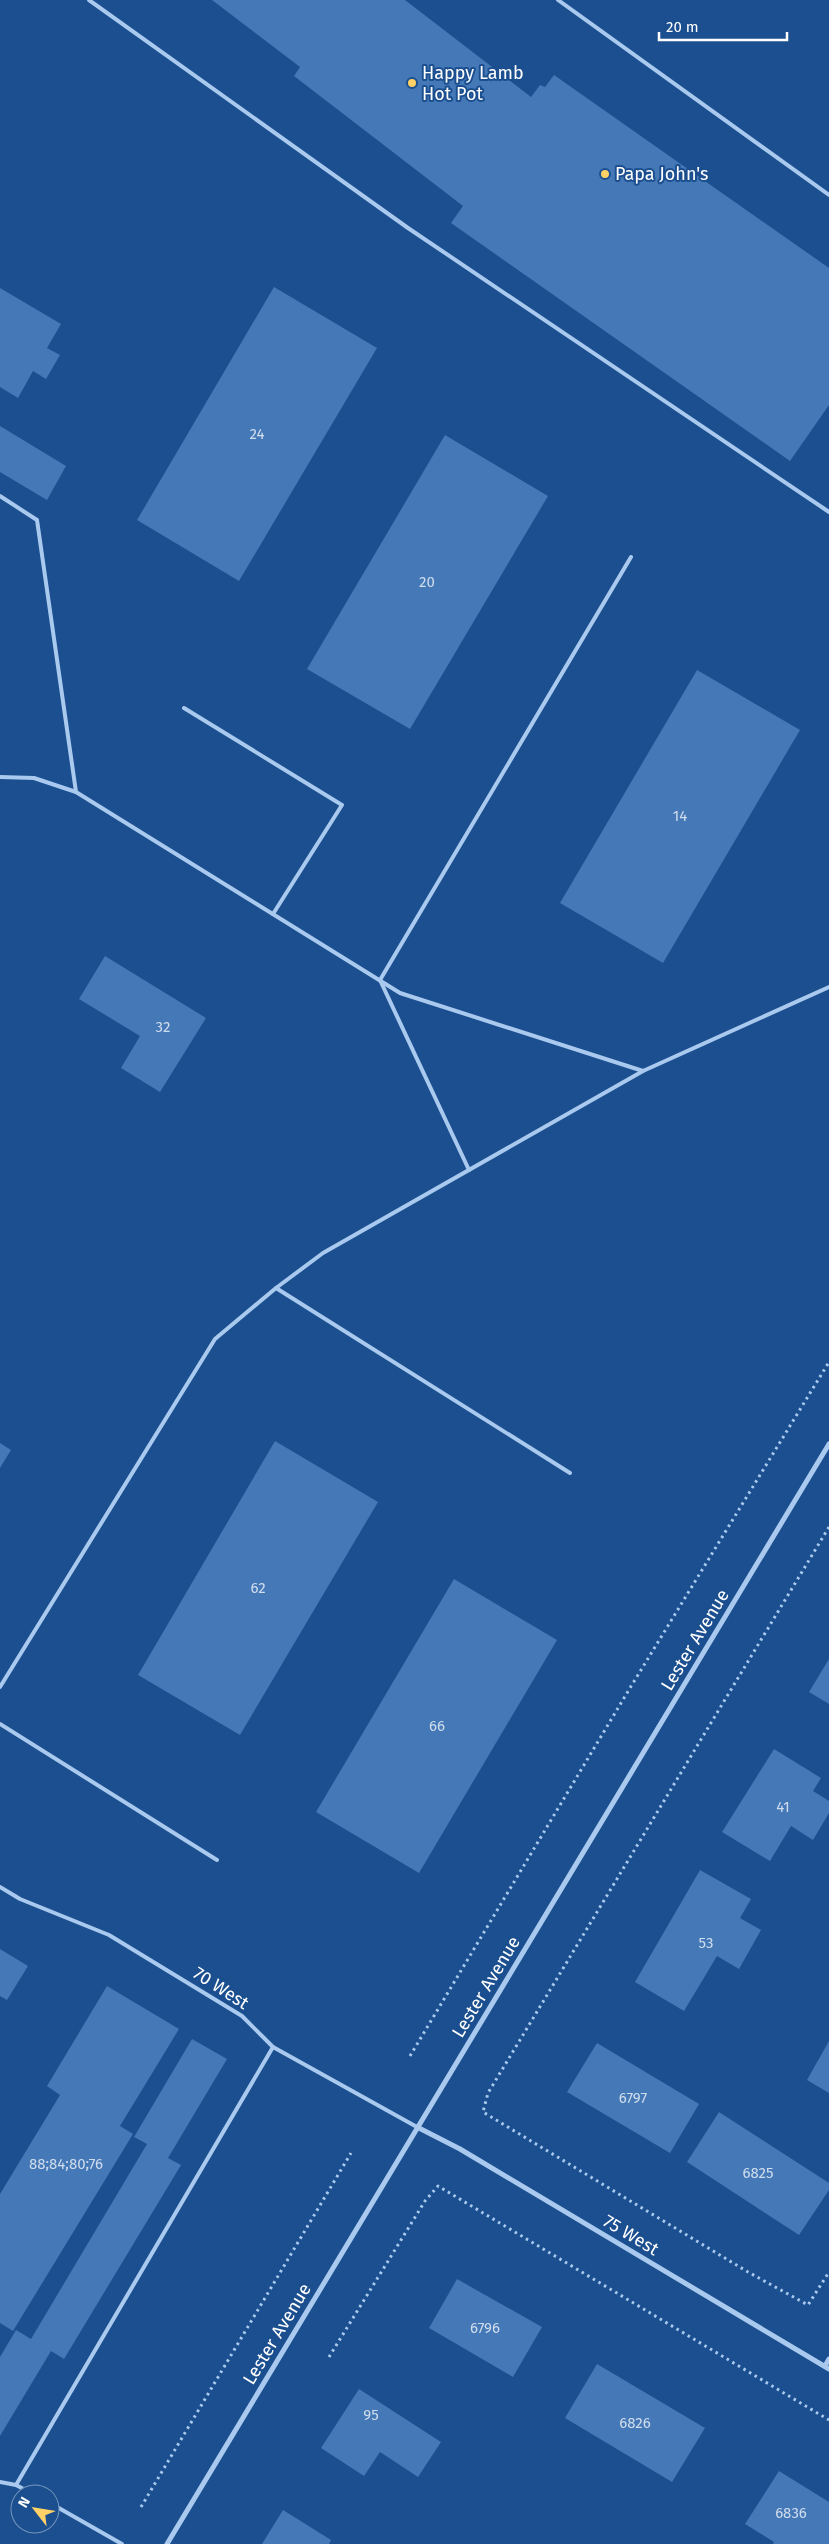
<svg xmlns="http://www.w3.org/2000/svg" width="829" height="2544" viewBox="0 0 829 2544" font-family="'Fira Sans',sans-serif">
	<style>
		.building { fill: #4478b7 }
		.lines { fill: none; stroke-linecap: round; stroke-linejoin: round }
		.path { stroke: #a9c9ee; stroke-width: 3; stroke-dasharray: 2.5 4; stroke-linecap: butt }
		.lane { stroke: #a9c9ee; stroke-width: 4 }
		.street { stroke: #a9c9ee; stroke-width: 5 }
		.poi-dot { fill: #ffd166; stroke: #1b4f8f; stroke-width: 2 }
		.labels { text-anchor: middle; dominant-baseline: central; stroke-width: 4; stroke-linejoin: round; paint-order: stroke }
		.number-label { font-size: 15px; fill: #d0dded }
		.poi-label { font-size: 18px; fill: #fff; stroke: #1b4f8f; text-anchor: start }
		.street-label { font-size: 18px; fill: #fff; stroke: #1b4f8f }
	</style>
	<rect width="100%" height="100%" fill="#1b4f8f"/>
	<!-- building -->
	<g class="building">
		<polygon points="212,0 405,0 531,97 540,85 545,87 554,75 829,268 829,405 790,461 451,223 463,206 294,76 300,67"/>
		<polygon points="274,287 377,348 239,581 137,520"/>
		<polygon points="0,288 61,324 47,348 60,355 46,379 33,371 18,398 0,387"/>
		<polygon points="0,426 66,466 47,500 0,472"/>
		<polygon points="445,435 548,496 410,729 307,669"/>
		<polygon points="697,670 800,730 663,963 560,903"/>
		<polygon points="105,956 206,1018 160,1092 121,1068 140,1036 79,999"/>
		<polygon points="275,1441 378,1502 240,1735 138,1675"/>
		<polygon points="0,1443 11,1450 0,1468"/>
		<polygon points="454,1579 557,1640 419,1873 316,1812"/>
		<polygon points="829,1659 829,1704 809,1692"/>
		<polygon points="774,1749 821,1778 813,1791 829,1801 829,1813 813,1840 791,1826 770,1861 722,1832"/>
		<polygon points="700,1870 751,1899 740,1918 761,1930 739,1969 717,1956 684,2011 635,1982"/>
		<polygon points="0,1949 28,1966 7,2000 0,1996"/>
		<polygon points="107,1986 179,2029 120,2126 133,2134 13,2331 0,2323 0,2194 60,2095 47,2086"/>
		<polygon points="192,2039 227,2059 168,2158 181,2165 64,2359 51,2351 0,2436 0,2357 16,2330 31,2339 147,2144 134,2137"/>
		<polygon points="829,2041 829,2093 807,2080"/>
		<polygon points="597,2043 699,2104 670,2153 567,2092"/>
		<polygon points="719,2112 829,2183 829,2190 799,2235 687,2162"/>
		<polygon points="457,2279 542,2327 513,2377 429,2328"/>
		<polygon points="597,2364 705,2428 672,2482 565,2418"/>
		<polygon points="359,2389 441,2442 418,2477 380,2452 364,2476 321,2448"/>
		<polygon points="779,2471 829,2502 829,2544 773,2544 774,2542 745,2524"/>
		<polygon points="283,2510 331,2540 329,2544 262,2544"/>
	</g>
	<g class="lines">
		<!-- path -->
		<g class="path">
			<polyline points="829,1527 488,2093 483,2112 748,2272 808,2305 829,2272"/>
			<polyline points="410,2056 630,1688 829,1362"/>
			<polyline points="329,2357 425,2201 438,2186 829,2420"/>
			<polyline points="141,2507 351,2153"/>
		</g>
		<!-- lane -->
		<g class="lane">
			<polyline points="89,0 408,228 829,512"/>
			<polyline points="558,0 829,195"/>
			<polyline points="0,496 37,520 76,792"/>
			<polyline points="184,708 342,805 273,914"/>
			<polyline points="0,777 34,778 76,792 400,993 643,1071"/>
			<polyline points="469,1170 380,980 631,557"/>
			<polyline points="276,1288 570,1473"/>
			<polyline points="0,1687 215,1339 276,1288 323,1253 643,1071 829,987"/>
			<polyline points="0,1724 217,1860"/>
			<polyline points="0,1887 20,1899 109,1935 242,2016 273,2047 417,2127"/>
			<polyline points="0,2482 16,2485 33,2494"/>
			<polyline points="16,2485 273,2047"/>
			<polyline points="50,2503 122,2544"/>
		</g>
		<!-- street -->
		<g class="street">
			<polyline points="417,2127 460,2149 829,2369"/>
			<polyline points="825,2366 829,2359"/>
			<polyline points="167,2544 829,1444"/>
		</g>
	</g>
	<!-- markers -->
	<g class="poi-dot">
		<circle cx="412" cy="83" r="5"/>
		<circle cx="605" cy="174" r="5"/>
	</g>
	<g class="labels">
		<!-- number labels -->
		<g class="number-label">
			<text x="257" y="434">24</text>
			<text x="427" y="582">20</text>
			<text x="680" y="816">14</text>
			<text x="163" y="1027">32</text>
			<text x="258" y="1588">62</text>
			<text x="437" y="1726">66</text>
			<text x="783" y="1807">41</text>
			<text x="706" y="1943">53</text>
			<text x="633" y="2098">6797</text>
			<text x="66" y="2164">88;84;80;76</text>
			<text x="758" y="2173">6825</text>
			<text x="485" y="2328">6796</text>
			<text x="371" y="2415">95</text>
			<text x="635" y="2423">6826</text>
			<text x="791" y="2513">6836</text>
		</g>
		<!-- poi labels -->
		<g class="poi-label">
			<text x="422" y="73">Happy Lamb<tspan x="422" dy="21">Hot Pot</tspan></text>
			<text x="615" y="174">Papa John's</text>
		</g>
		<!-- street labels -->
		<g class="street-label">
			<text transform="translate(695 1640) rotate(-59)">Lester Avenue</text>
			<text transform="translate(486 1987) rotate(-59)">Lester Avenue</text>
			<text transform="translate(221 1988) rotate(33)">70 West</text>
			<text transform="translate(631 2235) rotate(31)">75 West</text>
			<text transform="translate(277 2334) rotate(-59)">Lester Avenue</text>
		</g>
	</g>
	<!-- north arrow -->
	<g transform="translate(35 2509) rotate(301)"><circle r="24" fill="#1b4f8f" stroke="#7695bc"/>
	<path d="M0-4L9 19L0 12L-9 19Z" fill="#ffd166"/>
	<text y="-8" font-size="14" font-weight="bold" text-anchor="middle" fill="#ffffff">N</text>
	</g>
	<!-- scale -->
	<path d="M659 32v8h128v-8" fill="none" stroke="#ffffff" stroke-width="2.5"/>
	<text x="666" y="32" font-size="15" fill="#ffffff" stroke="#1b4f8f" stroke-width="4" paint-order="stroke">20 m</text>
</svg>
